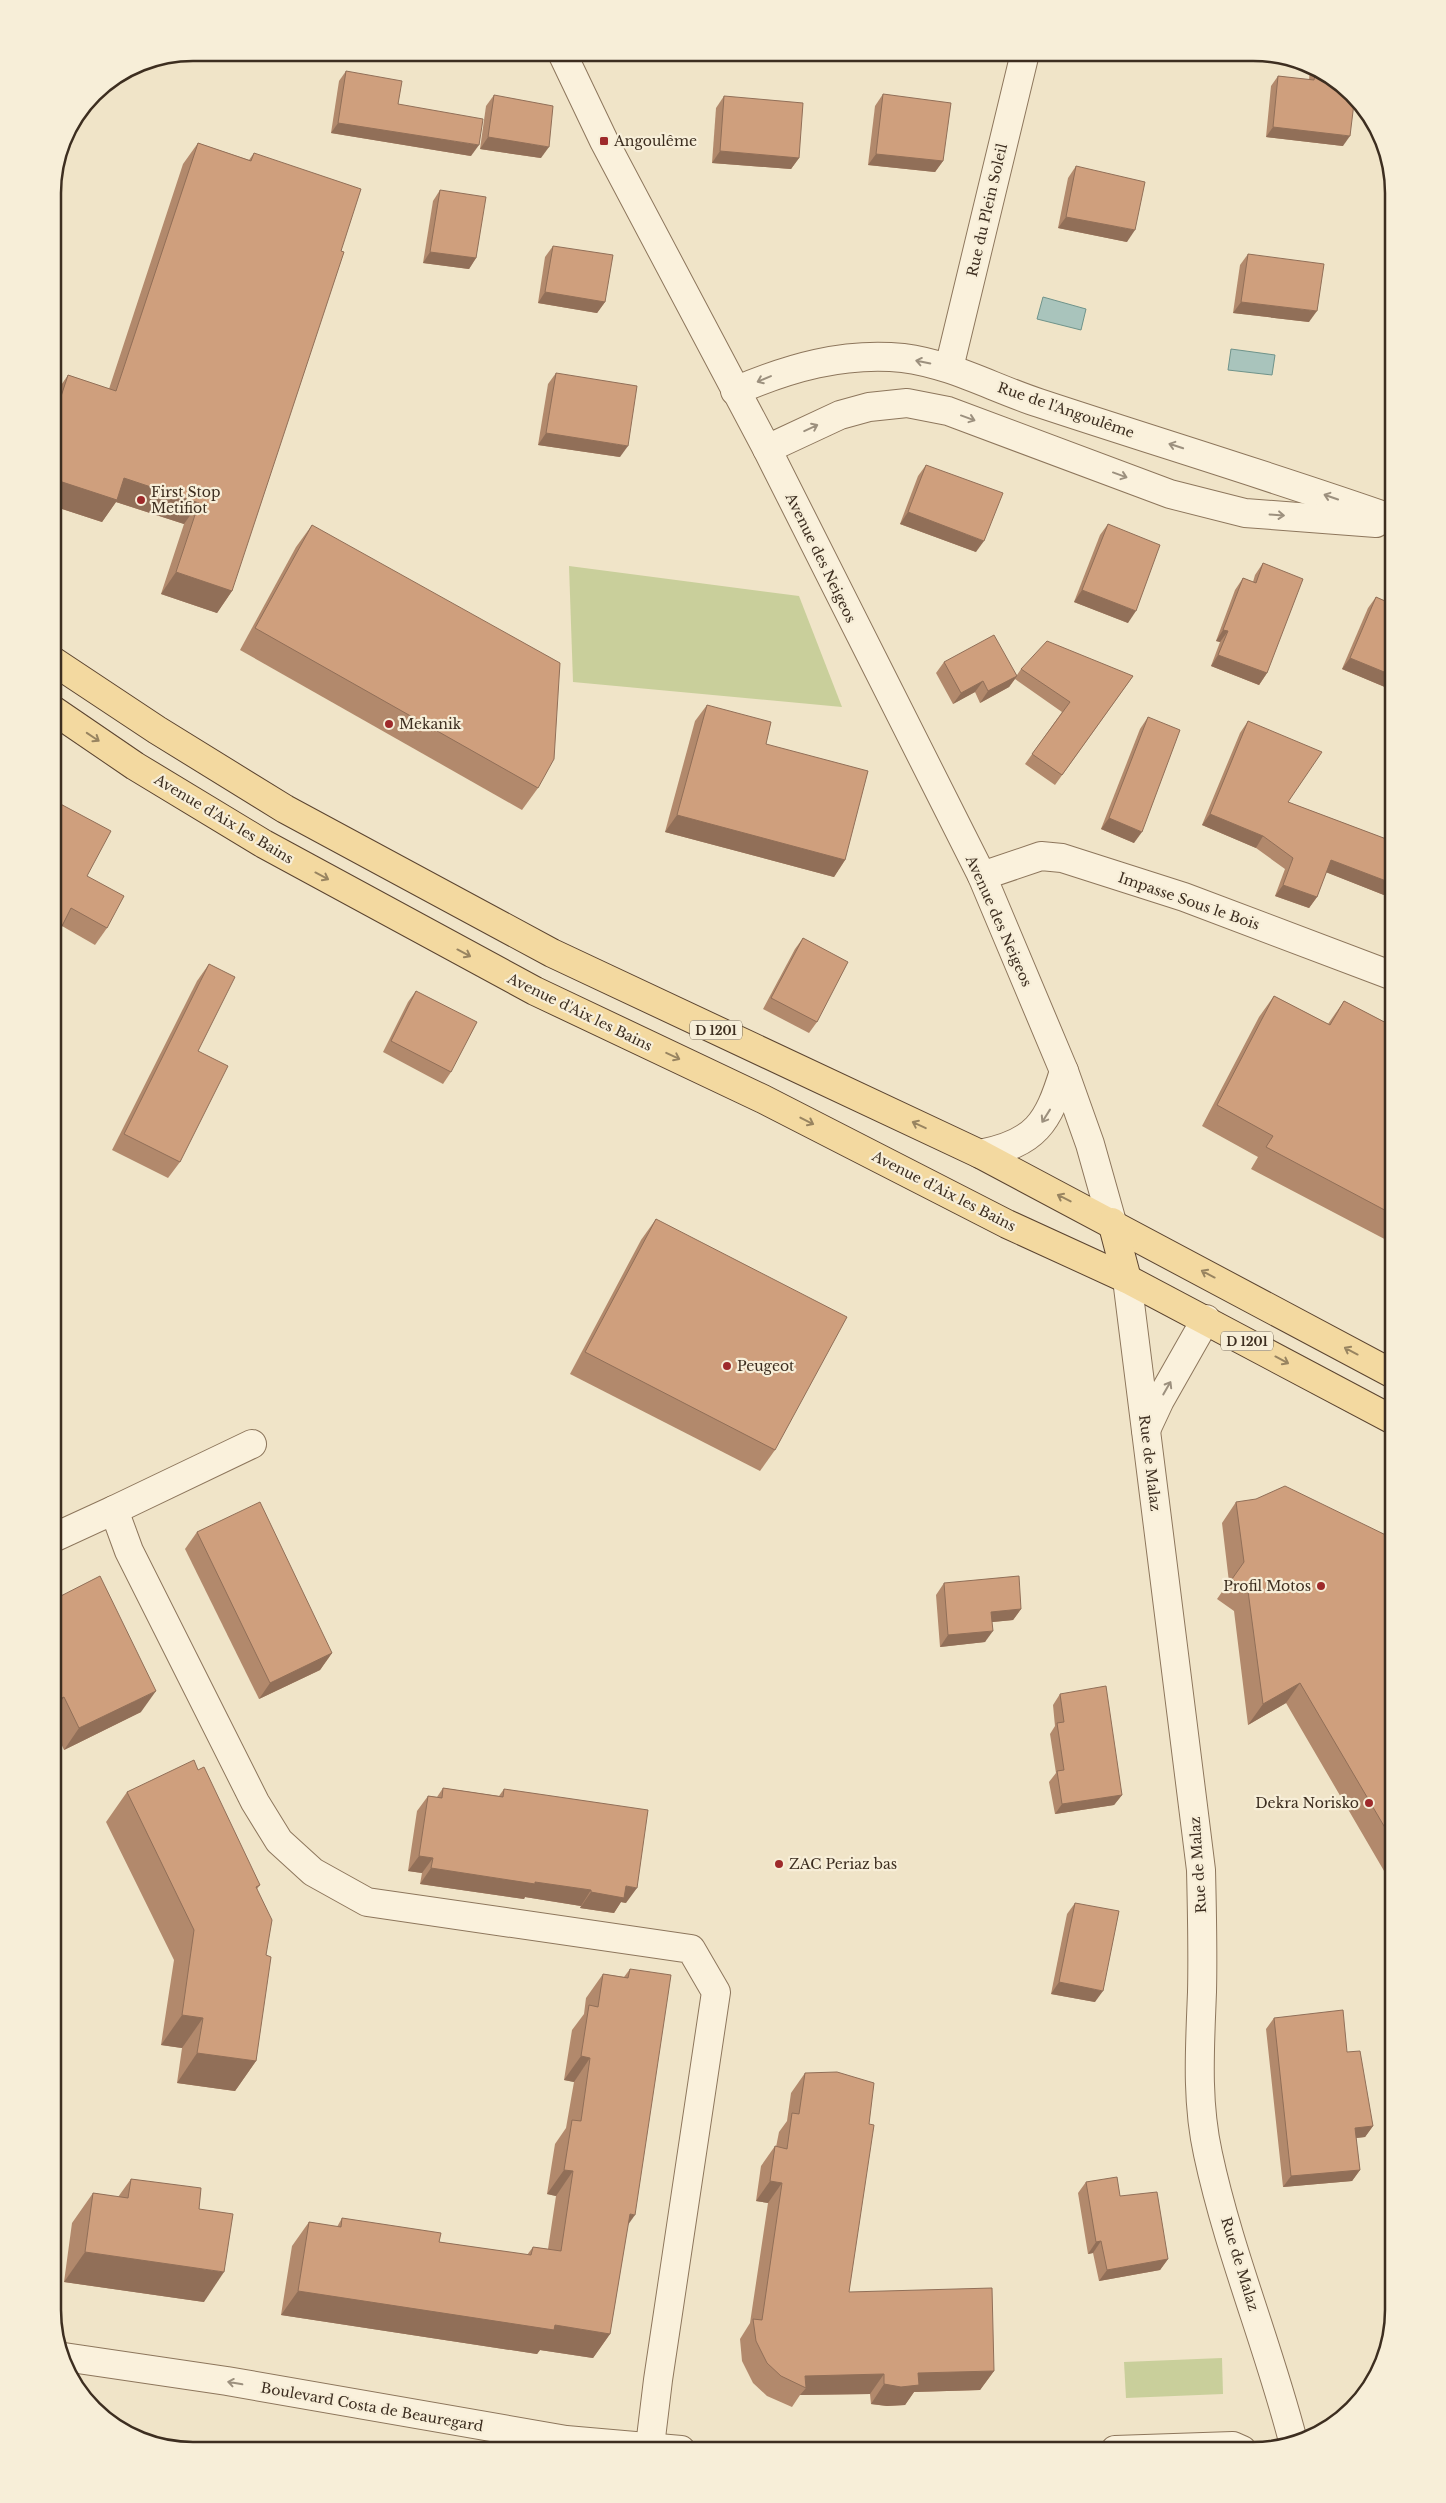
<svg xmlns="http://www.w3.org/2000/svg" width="1446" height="2503" viewBox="0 0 1446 2503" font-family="'Libre Baskerville',serif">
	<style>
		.green { fill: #c9cf9b }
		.water { fill: #a9c4bc; stroke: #6f938a }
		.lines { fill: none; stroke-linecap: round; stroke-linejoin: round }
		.minor-casing { stroke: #8d765c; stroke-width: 30 }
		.major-casing { stroke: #5b4430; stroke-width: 30 }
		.minor { stroke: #faf1dc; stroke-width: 28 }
		.major { stroke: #f3d9a0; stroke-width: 28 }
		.wall { fill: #b2896c }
		.shaded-wall { fill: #916f58 }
		.building { fill: #cf9f7d; stroke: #916f58 }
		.oneway { stroke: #9c907e }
		.oneway2 { stroke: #988460 }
		.poi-dot { fill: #9e2a2b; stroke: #f7eed8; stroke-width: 2 }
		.labels { text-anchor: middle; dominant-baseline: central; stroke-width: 4.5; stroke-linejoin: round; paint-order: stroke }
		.shield { fill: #f7eed8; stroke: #756857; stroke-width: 1 }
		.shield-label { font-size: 12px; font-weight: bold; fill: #3d2e20 }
		.poi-label { font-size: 14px; fill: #3d2e20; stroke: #f7eed8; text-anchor: start }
		.street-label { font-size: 14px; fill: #3d2e20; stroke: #f7eed8 }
		.rim { fill: none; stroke: #3d2e20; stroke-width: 2.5 }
	</style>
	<rect width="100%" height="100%" fill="#f0e4c8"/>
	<!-- green -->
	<g class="green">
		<polygon points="569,566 799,596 842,707 573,682"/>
		<polygon points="1222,2358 1223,2394 1126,2398 1124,2362"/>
	</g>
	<!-- water -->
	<g class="water">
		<polygon points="1043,297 1086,309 1081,330 1037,319"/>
		<polygon points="1231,349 1275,355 1272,375 1228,370"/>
	</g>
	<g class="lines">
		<!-- minor casing -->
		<g class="minor-casing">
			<g id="minor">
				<polyline points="562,53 604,141 767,449 982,876 1064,1071 1090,1144 1112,1222"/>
				<polyline points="949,368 1025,53"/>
				<path d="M735,391c54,-23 108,-39 168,-33 48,6 90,30 136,45 118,39 237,75 354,116"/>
				<polyline points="767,449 840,415 869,407 907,403 948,411 1170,494 1245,513 1376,523"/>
				<polyline points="982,876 1041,856 1062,858 1184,897 1393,976"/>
				<path d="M980,1154c56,-11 68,-31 84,-83"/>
				<path d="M1127,1279l74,591c1,41 2,81 1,122 -2,54 -6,108 6,162 21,98 60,190 85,287"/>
				<polyline points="1146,1430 1160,1400 1206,1319"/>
				<polyline points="114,1510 252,1444"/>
				<polyline points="53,1538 114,1510 129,1551 255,1802 279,1841 313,1872 367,1902 691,1949 716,1992 658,2380 650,2446"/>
				<polyline points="64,2357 227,2381 566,2440 681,2450"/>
				<polyline points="1115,2450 1233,2446 1242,2450"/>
			</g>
		</g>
		<!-- major casing -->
		<g class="major-casing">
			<g id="major">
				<polyline points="53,661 157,730 285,809 552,953 980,1154 1393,1374"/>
				<polyline points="53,710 135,766 264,844 535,991 763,1099 1007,1224 1127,1279 1393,1420"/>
				<polyline points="1112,1222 1127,1279"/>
			</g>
		</g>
		<!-- minor -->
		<use href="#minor" class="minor"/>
		<!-- major -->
		<use href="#major" class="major"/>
	</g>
	<!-- wall -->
	<g class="wall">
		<polygon points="1310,69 1331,76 1343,146 1266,137 1271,86 1278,76 1309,80"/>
		<polygon points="346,71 398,104 471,156 331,133 339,81"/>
		<polygon points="883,94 943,161 935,172 868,165 875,106"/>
		<polygon points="494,95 541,158 480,149 486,106"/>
		<polygon points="724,96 799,158 791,169 712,163 716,108"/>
		<polygon points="198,143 249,160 254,153 232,591 217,613 161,594 184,524 116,502 102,522 53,506 53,397 68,375 109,389 183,164"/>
		<polygon points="1076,166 1127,242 1058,228 1068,178"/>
		<polygon points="440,190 476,258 469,269 423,263 433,201"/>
		<polygon points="553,246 605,302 597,313 538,303 545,257"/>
		<polygon points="1248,254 1309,322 1233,313 1240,265"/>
		<polygon points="556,373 620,457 538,445 548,384"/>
		<polygon points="926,465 976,552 900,524 918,476"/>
		<polygon points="1108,524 1128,623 1074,602 1100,535"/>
		<polygon points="312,525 538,788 522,810 240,650 296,547"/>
		<polygon points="1263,563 1267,673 1259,685 1211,666 1220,642 1216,641 1235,590 1243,578 1253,582 1255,575"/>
		<polygon points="1376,597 1394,605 1394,688 1392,690 1342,669 1368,608"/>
		<polygon points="944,662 1017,675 1021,669 1133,676 1055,785 1025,764 1062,712 1015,679 1009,687 980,703 975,692 953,704 936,673"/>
		<polygon points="707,705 766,744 845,860 834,877 665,832 695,721"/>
		<polygon points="1148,717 1134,843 1101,829 1140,729"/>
		<polygon points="1248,721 1288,802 1386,839 1394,819 1394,899 1326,872 1317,897 1309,908 1275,896 1285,869 1256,848 1202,825 1240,733"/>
		<polygon points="53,800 87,876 107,928 95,945 62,926"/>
		<polygon points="803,938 817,1022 809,1033 763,1009 795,949"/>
		<polygon points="209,964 198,1051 180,1162 168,1178 112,1150 197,981"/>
		<polygon points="416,991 451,1072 443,1084 383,1052 408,1002"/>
		<polygon points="1274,996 1328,1024 1344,1001 1394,1027 1394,1244 1251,1169 1258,1157 1202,1126 1259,1017"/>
		<polygon points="656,1219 775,1450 760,1471 570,1374 641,1240"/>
		<polygon points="1236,1502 1394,1539 1394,1888 1286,1703 1248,1725 1234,1611 1217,1599 1229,1582 1222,1523"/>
		<polygon points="197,1532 332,1653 320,1670 259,1699 185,1549"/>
		<polygon points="944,1583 1021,1609 1013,1620 992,1622 985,1642 940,1647 936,1595"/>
		<polygon points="53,1600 141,1712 64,1750 53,1726"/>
		<polygon points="1060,1694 1122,1795 1114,1805 1055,1814 1049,1782 1056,1773 1050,1734 1055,1726 1053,1705"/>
		<polygon points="198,1770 260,1885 257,1889 266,1955 256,2061 235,2091 177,2083 182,2048 161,2045 174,1960 106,1822 127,1792"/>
		<polygon points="443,1788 499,1796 504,1789 626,1903 621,1902 614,1913 580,1908 581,1906 525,1897 524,1899 420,1884 422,1873 408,1871 417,1811 428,1796 437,1797"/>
		<polygon points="1075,1903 1095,2002 1051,1994 1067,1914"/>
		<polygon points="630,1969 628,2224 610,2334 593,2358 540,2350 537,2354 281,2315 292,2246 309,2222 337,2227 342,2218 439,2242 527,2255 533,2247 548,2249 556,2196 547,2194 555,2144 566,2128 574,2082 564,2080 572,2030 584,2014 586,1998 603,1974 624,1977"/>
		<polygon points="1274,2018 1347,2052 1373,2126 1365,2137 1356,2138 1360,2170 1352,2181 1283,2187 1266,2029"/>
		<polygon points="805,2073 869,2124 849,2292 994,2371 980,2390 914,2392 905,2405 887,2406 871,2404 870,2394 800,2395 792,2407 767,2396 753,2383 742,2361 740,2339 750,2323 768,2203 756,2201 761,2166 775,2146 776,2147 779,2132 787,2121 791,2093"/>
		<polygon points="131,2179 199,2209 204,2302 64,2282 72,2223 93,2193 118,2197"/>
		<polygon points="1086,2182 1120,2196 1168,2259 1160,2270 1099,2281 1093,2253 1088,2254 1078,2193"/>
	</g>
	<!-- shaded-wall -->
	<g class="shaded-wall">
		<polygon points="1106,53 1157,53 1150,62"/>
		<polygon points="338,123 479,145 471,156 331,133"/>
		<polygon points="1273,127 1350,136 1343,146 1266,137"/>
		<polygon points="488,137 549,147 541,158 480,149"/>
		<polygon points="720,151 799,158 791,169 712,163"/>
		<polygon points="876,154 943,161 935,172 868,165"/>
		<polygon points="1066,217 1135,230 1127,242 1058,228"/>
		<polygon points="430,252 476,258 469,269 423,263"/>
		<polygon points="545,292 605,302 597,313 538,303"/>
		<polygon points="1241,302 1317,311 1309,322 1233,313"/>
		<polygon points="546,433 628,446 620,457 538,445"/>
		<polygon points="124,478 199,503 184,524 116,502 102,522 53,506 53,479"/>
		<polygon points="908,512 984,541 976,552 900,524"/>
		<polygon points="176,572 232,591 217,613 161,594"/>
		<polygon points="1082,590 1136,611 1128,623 1074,602"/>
		<polygon points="1223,630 1228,631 1220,642 1216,641"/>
		<polygon points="1218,655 1267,673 1259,685 1211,666"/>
		<polygon points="1350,658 1394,676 1394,688 1392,690 1342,669"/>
		<polygon points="1017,676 1009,687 980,703 988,691"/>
		<polygon points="983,681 975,692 953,704 961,693"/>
		<polygon points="1210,814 1263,836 1256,848 1202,825"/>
		<polygon points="677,815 845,860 834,877 665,832"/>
		<polygon points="1109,818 1142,832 1134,843 1101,829"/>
		<polygon points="1331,860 1394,884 1394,899 1323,871"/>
		<polygon points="1283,885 1317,897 1309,908 1275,896"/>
		<polygon points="1021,1609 1013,1620 983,1623 991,1612"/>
		<polygon points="993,1631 985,1642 940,1647 948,1635"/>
		<polygon points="332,1653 320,1670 259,1699 270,1683"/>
		<polygon points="1300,1683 1286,1703 1248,1725 1263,1704"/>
		<polygon points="156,1691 141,1712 64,1750 79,1728"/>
		<polygon points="64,1697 53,1713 53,1702"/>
		<polygon points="1122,1795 1114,1805 1055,1814 1062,1804"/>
		<polygon points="419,1856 433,1858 422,1873 408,1871"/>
		<polygon points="431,1868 535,1882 591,1890 581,1906 525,1897 524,1899 420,1884"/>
		<polygon points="626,1886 637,1888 626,1903 621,1902 614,1913 580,1908 591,1892"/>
		<polygon points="1059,1982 1103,1991 1095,2002 1051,1994"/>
		<polygon points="182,2015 203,2018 182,2048 161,2045"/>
		<polygon points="197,2053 256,2061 235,2091 177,2083"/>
		<polygon points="581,2056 590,2058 574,2082 564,2080"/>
		<polygon points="1373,2126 1365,2137 1347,2139 1355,2128"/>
		<polygon points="564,2170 573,2171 556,2196 547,2194"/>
		<polygon points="1360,2170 1352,2181 1283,2187 1291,2176"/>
		<polygon points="770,2181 782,2183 768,2203 756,2201"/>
		<polygon points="630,2214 635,2215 618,2239"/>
		<polygon points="1101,2241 1093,2253 1088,2254 1096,2242"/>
		<polygon points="85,2252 224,2272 204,2302 64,2282"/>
		<polygon points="1168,2259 1160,2270 1099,2281 1107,2270"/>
		<polygon points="298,2291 555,2325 610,2334 593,2358 540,2350 537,2354 281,2315"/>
		<polygon points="994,2371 980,2390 914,2392 905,2405 887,2406 871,2404 884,2384 918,2373"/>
		<polygon points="884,2374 870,2394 800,2395 806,2388 805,2376"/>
	</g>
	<!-- building -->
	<g class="building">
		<polygon points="346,71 402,81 398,104 483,119 479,145 338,123"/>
		<polygon points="1316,71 1331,76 1354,103 1350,136 1273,127 1278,76 1314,80"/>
		<polygon points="883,94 951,103 943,161 876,154"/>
		<polygon points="494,95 553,106 549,147 488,137"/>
		<polygon points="724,96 803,103 799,158 720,151"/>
		<polygon points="198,143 251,161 254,153 361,189 341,251 344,252 232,591 176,572 199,503 124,478 117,500 53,479 53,421 68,375 116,391"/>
		<polygon points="1076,166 1145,182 1135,230 1066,217"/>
		<polygon points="440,190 486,197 476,258 430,252"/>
		<polygon points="553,246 613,255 605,302 545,292"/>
		<polygon points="1248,254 1324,264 1317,311 1241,302"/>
		<polygon points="556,373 637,386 628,446 546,433"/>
		<polygon points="926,465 1003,493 984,541 908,512"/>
		<polygon points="1108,524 1160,545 1136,611 1082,590"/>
		<polygon points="312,525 560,663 554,759 538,788 255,628"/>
		<polygon points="1263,563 1303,579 1267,673 1218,655 1228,631 1223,630 1243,578 1256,583"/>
		<polygon points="1376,597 1394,605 1394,676 1350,658"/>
		<polygon points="994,635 1017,676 988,691 983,681 961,693 944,662"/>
		<polygon points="1047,641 1133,676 1062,775 1032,754 1070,702 1021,669"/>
		<polygon points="707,705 771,722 766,744 868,771 845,860 677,815"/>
		<polygon points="1148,717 1180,730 1142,832 1109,818"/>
		<polygon points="1248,721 1322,752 1288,802 1389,840 1394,829 1394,884 1331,860 1317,897 1283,885 1293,858 1263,836 1210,814"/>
		<polygon points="53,800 111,831 87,876 124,896 107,928 71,908 53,944"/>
		<polygon points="803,938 848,962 817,1022 771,998"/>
		<polygon points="209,964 235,977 198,1051 228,1066 180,1162 124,1134"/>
		<polygon points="416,991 477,1022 451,1072 391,1041"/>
		<polygon points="1274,996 1330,1025 1344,1001 1394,1027 1394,1215 1266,1147 1273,1136 1217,1105"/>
		<polygon points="656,1219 847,1317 775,1450 585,1352"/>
		<polygon points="1285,1486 1394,1539 1394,1607 1392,1608 1394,1611 1394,1843 1300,1683 1263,1704 1248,1591 1232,1579 1244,1562 1236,1502 1256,1499"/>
		<polygon points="260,1502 332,1653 270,1683 197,1532"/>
		<polygon points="100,1576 156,1691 79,1728 64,1697 53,1702 53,1600"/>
		<polygon points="1019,1576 1021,1609 991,1612 993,1631 948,1635 944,1583"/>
		<polygon points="1106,1686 1122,1795 1062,1804 1057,1771 1064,1770 1057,1723 1064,1722 1060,1694"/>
		<polygon points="194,1760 198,1770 204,1767 260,1885 256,1887 272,1920 266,1955 271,1957 256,2061 197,2053 203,2018 182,2015 194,1930 127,1792"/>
		<polygon points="443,1788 503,1797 504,1789 648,1810 637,1888 626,1886 624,1898 591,1892 591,1890 535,1882 535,1884 431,1868 433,1858 419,1856 428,1796 442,1798"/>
		<polygon points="1075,1903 1119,1911 1103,1991 1059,1982"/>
		<polygon points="630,1969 671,1975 635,2215 630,2214 610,2334 555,2325 554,2330 298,2291 309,2222 341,2227 342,2218 441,2233 439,2242 531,2255 533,2247 561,2251 573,2171 564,2170 572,2120 581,2121 590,2058 581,2056 589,2005 598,2007 603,1974 628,1978"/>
		<polygon points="1343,2010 1347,2052 1360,2051 1373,2126 1355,2128 1360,2170 1291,2176 1274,2018"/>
		<polygon points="837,2072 874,2083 869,2124 874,2125 849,2292 992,2288 994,2371 918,2373 919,2385 901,2387 884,2384 884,2374 805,2376 806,2388 781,2376 767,2363 756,2341 753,2319 762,2320 782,2183 770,2181 775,2146 787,2149 792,2113 799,2114 805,2073"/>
		<polygon points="1117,2177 1120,2196 1157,2192 1168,2259 1107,2270 1101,2241 1096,2242 1086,2182"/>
		<polygon points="131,2179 201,2188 199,2209 233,2214 224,2272 85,2252 93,2193 128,2198"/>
	</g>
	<!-- one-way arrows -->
	<defs><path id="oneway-shaft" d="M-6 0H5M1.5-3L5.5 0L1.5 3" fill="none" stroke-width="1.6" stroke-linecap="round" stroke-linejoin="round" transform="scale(1.25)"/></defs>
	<g class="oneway">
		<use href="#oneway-shaft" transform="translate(923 362) rotate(-169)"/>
		<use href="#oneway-shaft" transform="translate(764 379) rotate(157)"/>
		<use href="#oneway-shaft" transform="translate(968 418) rotate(20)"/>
		<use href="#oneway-shaft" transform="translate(811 428) rotate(-25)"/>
		<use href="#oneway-shaft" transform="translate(1176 446) rotate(-162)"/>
		<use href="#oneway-shaft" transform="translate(1120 475) rotate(20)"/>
		<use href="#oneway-shaft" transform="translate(1331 497) rotate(-161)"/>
		<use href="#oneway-shaft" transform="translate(1277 515) rotate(4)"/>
		<use href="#oneway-shaft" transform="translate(1046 1116) rotate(122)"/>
		<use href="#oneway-shaft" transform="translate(1167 1388) rotate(-60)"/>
		<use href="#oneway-shaft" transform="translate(235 2383) rotate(-170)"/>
	</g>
	<g class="oneway2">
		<use href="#oneway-shaft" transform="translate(93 737) rotate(34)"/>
		<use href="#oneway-shaft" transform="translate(322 876) rotate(28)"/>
		<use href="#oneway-shaft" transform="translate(464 953) rotate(28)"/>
		<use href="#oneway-shaft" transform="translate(673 1056) rotate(25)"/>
		<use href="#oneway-shaft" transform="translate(807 1121) rotate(27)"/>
		<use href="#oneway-shaft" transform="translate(919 1125) rotate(-155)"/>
		<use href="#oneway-shaft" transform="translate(1064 1198) rotate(-153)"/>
		<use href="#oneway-shaft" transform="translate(1208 1274) rotate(-152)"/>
		<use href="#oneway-shaft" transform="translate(1351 1351) rotate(-152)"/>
		<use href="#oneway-shaft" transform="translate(1282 1360) rotate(28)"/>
	</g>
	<!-- markers -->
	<g class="poi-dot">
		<rect x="599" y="136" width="10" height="10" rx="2.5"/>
		<circle cx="141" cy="500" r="5"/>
		<circle cx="389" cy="724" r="5"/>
		<circle cx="727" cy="1366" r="5"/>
		<circle cx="1321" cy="1586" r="5"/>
		<circle cx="1369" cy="1803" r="5"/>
		<circle cx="779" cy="1864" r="5"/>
	</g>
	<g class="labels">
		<!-- shield labels -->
		<g class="shield">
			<rect x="690" y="1020.5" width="52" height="19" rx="4"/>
			<rect x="1221" y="1331.5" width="52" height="19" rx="4"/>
		</g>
		<g class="shield-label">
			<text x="716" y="1030">D 1201</text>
			<text x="1247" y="1341">D 1201</text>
		</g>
		<!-- poi labels -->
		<g class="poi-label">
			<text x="614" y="141">Angoulême</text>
			<text x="151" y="492">First Stop<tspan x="151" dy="16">Metifiot</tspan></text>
			<text x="399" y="724">Mekanik</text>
			<text x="737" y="1366">Peugeot</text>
			<text x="1311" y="1586" text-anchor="end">Profil Motos</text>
			<text x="1359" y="1803" text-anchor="end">Dekra Norisko</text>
			<text x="789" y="1864">ZAC Periaz bas</text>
		</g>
		<!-- street labels -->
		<g class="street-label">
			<text transform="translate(987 210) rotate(-77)">Rue du Plein Soleil</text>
			<text transform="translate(1066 410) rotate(19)">Rue de l'Angoulême</text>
			<text transform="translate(821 558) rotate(64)">Avenue des Neigeos</text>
			<text transform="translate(224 819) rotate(31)">Avenue d'Aix les Bains</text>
			<text transform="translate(1189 901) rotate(19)">Impasse Sous le Bois</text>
			<text transform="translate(999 921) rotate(66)">Avenue des Neigeos</text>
			<text transform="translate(580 1012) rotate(26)">Avenue d'Aix les Bains</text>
			<text transform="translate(944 1191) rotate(27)">Avenue d'Aix les Bains</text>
			<text transform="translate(1150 1463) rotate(83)">Rue de Malaz</text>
			<text transform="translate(1198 1865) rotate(-94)">Rue de Malaz</text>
			<text transform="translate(1240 2264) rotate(73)">Rue de Malaz</text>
			<text transform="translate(372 2407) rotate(10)">Boulevard Costa de Beauregard</text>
		</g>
	</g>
	<!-- crop -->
	<path d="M0 0H1446V2503H0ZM193 61H1253A132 132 0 0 1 1385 193V2310A132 132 0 0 1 1253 2442H193A132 132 0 0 1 61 2310V193A132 132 0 0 1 193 61Z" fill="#f7eed8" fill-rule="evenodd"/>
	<path class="rim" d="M193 61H1253A132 132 0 0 1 1385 193V2310A132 132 0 0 1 1253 2442H193A132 132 0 0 1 61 2310V193A132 132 0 0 1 193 61Z"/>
</svg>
